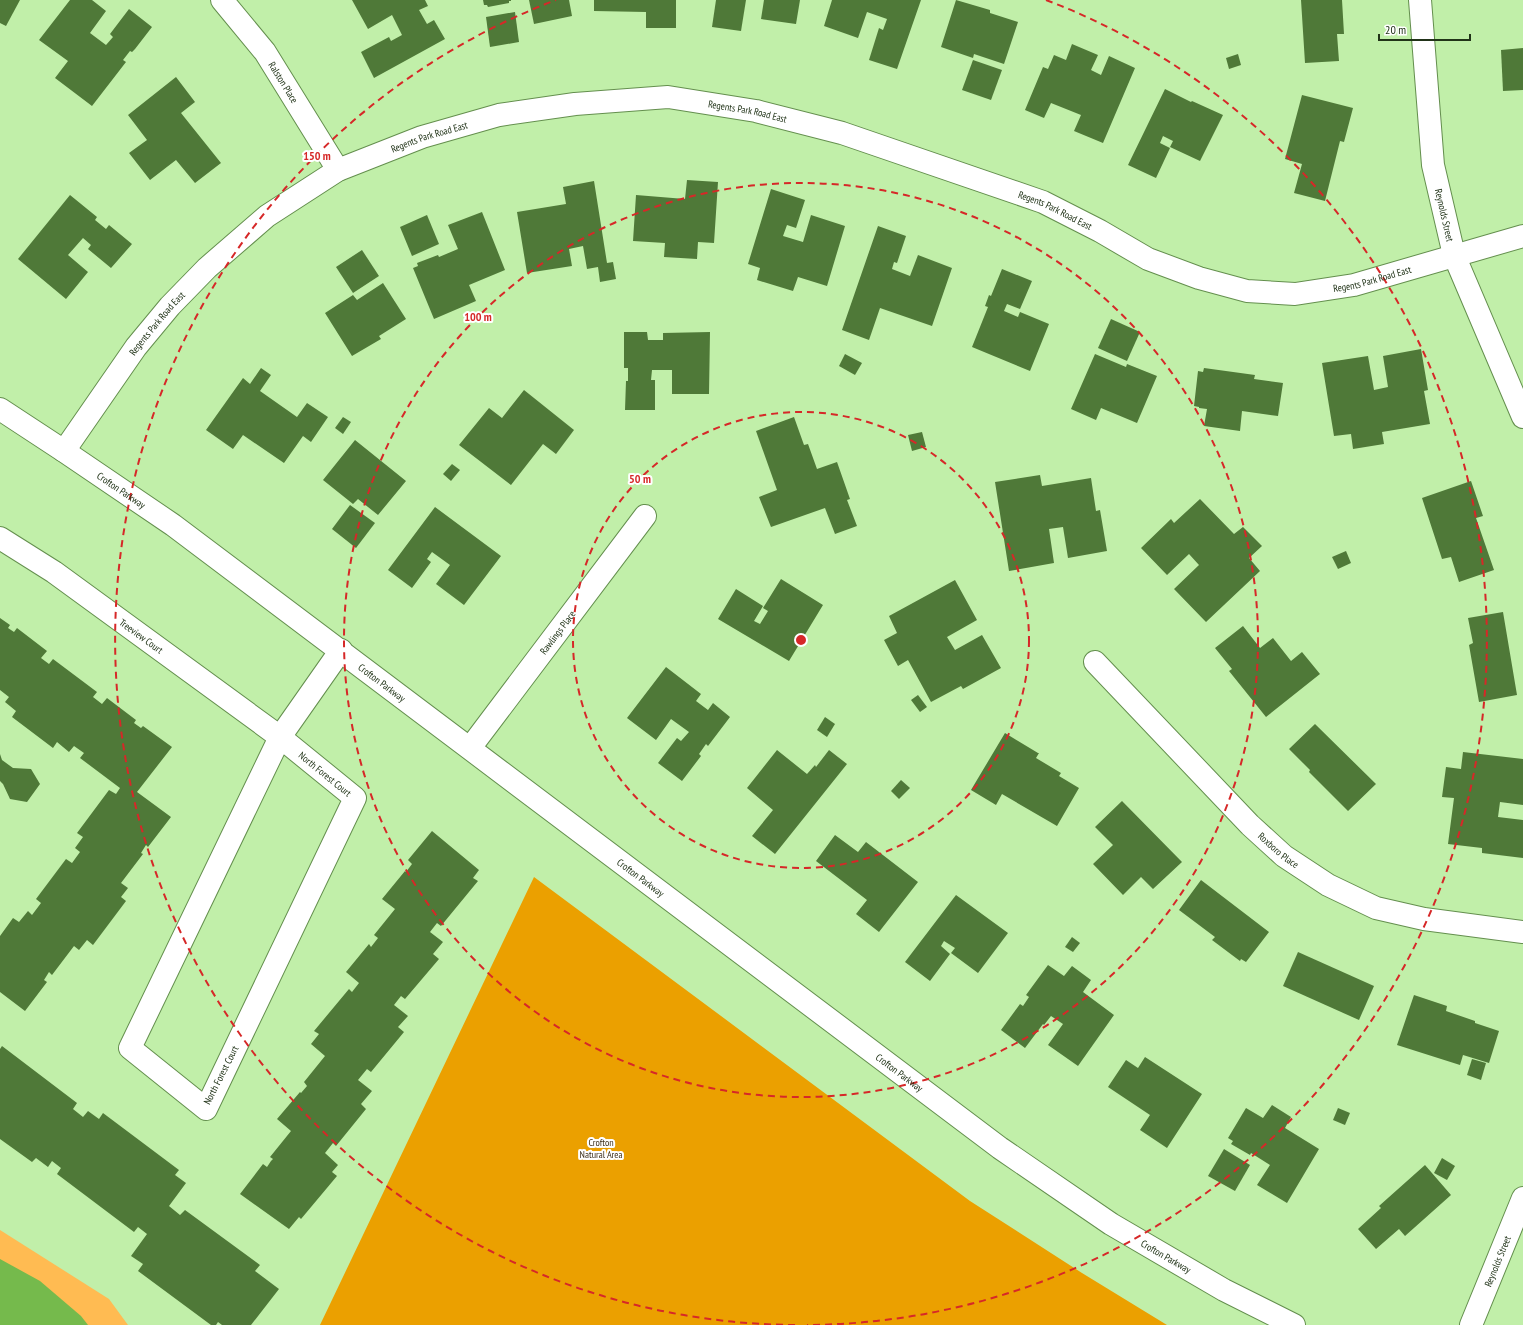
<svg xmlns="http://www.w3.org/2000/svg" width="1523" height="1325" viewBox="0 0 1523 1325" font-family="'PT Sans Narrow',sans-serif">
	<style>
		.green { fill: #ffbb52 }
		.forest { fill: #eba000 }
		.water { fill: #75ba4c }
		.building { fill: #4f7938 }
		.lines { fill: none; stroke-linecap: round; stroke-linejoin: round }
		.minor-casing { stroke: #648f4e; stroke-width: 24 }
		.tertiary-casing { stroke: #648f4e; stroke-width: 24 }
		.minor { stroke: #fff; stroke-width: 22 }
		.tertiary { stroke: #fff; stroke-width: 22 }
		.ring { fill: none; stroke: #d62828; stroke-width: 2; stroke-dasharray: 7 5 }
		.labels { text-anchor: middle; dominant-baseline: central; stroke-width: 4; stroke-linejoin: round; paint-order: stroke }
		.street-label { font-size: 10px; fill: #213318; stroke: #fff }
		.park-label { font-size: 10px; fill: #3a2c18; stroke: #fff }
		.centre { fill: #d62828; stroke: #fff; stroke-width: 2 }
		.ring-label { font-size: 12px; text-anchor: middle; font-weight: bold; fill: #d62828; stroke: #fff; stroke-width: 4; stroke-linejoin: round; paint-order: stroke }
	</style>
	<rect width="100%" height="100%" fill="#c1efa9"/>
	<!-- green -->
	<polygon class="green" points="0,1230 109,1299 128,1325 0,1325"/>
	<!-- forest -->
	<polygon class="forest" points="534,877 970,1201 1082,1273 1167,1325 320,1325"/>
	<!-- water -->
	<polygon class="water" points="0,1259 40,1281 81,1316 88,1325 0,1325"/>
	<!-- building -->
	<g class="building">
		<polygon points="0,0 20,0 6,26 0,23"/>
		<polygon points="70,0 92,0 106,11 90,33 106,45 113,37 110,34 129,9 152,27 135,49 132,52 130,51 123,60 126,62 92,106 55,78 68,61 39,40"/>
		<polygon points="352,0 425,0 428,6 419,10 427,24 434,20 445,39 374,78 361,52 389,37 391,41 402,35 392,15 368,29"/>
		<polygon points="483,0 511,0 511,1 509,1 509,3 488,7 487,5 484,5"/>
		<polygon points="529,0 569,0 572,16 534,24"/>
		<polygon points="594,0 676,0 676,28 646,28 646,12 594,11"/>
		<polygon points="716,0 746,0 741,31 712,27"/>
		<polygon points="764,0 800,0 796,24 761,19"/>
		<polygon points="832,0 921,0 897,69 869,60 879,28 883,30 887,19 867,12 858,38 824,26"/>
		<polygon points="956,0 990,10 990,13 1018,22 1004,64 974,54 973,58 941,47"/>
		<polygon points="1301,0 1342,0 1344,34 1337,34 1339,61 1305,63"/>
		<polygon points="515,12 519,42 490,47 486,17"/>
		<polygon points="1072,44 1098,55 1091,70 1101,75 1109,56 1135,68 1103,143 1074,131 1081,115 1051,103 1044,118 1025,110 1043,67 1048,69 1054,55 1066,60"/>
		<polygon points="1523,48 1523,90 1503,91 1501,50"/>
		<polygon points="1238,54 1241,65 1229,69 1226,58"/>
		<polygon points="973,60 1002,70 991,100 962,90"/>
		<polygon points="176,77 195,102 181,113 221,163 195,183 176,160 150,180 129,153 147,140 128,115"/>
		<polygon points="1165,89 1191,102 1192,101 1223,115 1200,161 1170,147 1173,141 1163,136 1160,143 1170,148 1156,178 1128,165"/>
		<polygon points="1302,95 1353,108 1344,142 1340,141 1325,201 1294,193 1302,164 1285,159"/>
		<polygon points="687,180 718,182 714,243 698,242 697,259 664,257 665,243 633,241 636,195 685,199"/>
		<polygon points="594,181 607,263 613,262 616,279 600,282 598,267 587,269 583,246 569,249 572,266 527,273 517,212 566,204 563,187"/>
		<polygon points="771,189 805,200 796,228 787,225 783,236 803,242 811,215 845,226 827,286 798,277 793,291 757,280 760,268 748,264"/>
		<polygon points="70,195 97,217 95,220 106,229 109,225 132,244 111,268 88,249 91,245 83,238 68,255 88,272 66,299 18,259"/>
		<polygon points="482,212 505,270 469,285 476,301 434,319 413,268 418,266 417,263 438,255 439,257 458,249 448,225"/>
		<polygon points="427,215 439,244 412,256 400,227"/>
		<polygon points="878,226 906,236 897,263 894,262 892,269 910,276 918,255 952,268 932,326 880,308 869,340 842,330"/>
		<polygon points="362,250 379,276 353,293 336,267"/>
		<polygon points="1002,269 1032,281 1020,309 1007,304 1004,311 1018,317 1020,312 1049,324 1030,371 972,347 988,307 985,306 989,295 991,296"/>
		<polygon points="383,283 406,319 379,336 381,339 352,356 325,313 353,295 357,300"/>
		<polygon points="1111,319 1140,332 1127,361 1098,348"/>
		<polygon points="624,332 647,332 648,340 663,340 663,333 710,332 709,394 672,394 672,370 652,370 651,380 655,380 655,410 625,410 626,381 628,381 628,368 624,368"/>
		<polygon points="1421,349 1428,390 1424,391 1430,424 1382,432 1384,444 1353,449 1351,434 1334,436 1322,363 1368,356 1374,390 1388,387 1383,356"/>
		<polygon points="845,354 862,363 855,375 839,366"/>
		<polygon points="1095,354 1126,367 1127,364 1157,376 1137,423 1101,408 1096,420 1071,409"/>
		<polygon points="261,368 271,375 260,391 297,417 307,403 328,417 311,442 303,436 284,463 243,435 233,449 206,430 243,378 250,384"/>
		<polygon points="1204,368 1255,375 1254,379 1283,383 1278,416 1242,411 1240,431 1204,426 1207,409 1199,408 1199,407 1194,406 1198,371 1203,372"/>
		<polygon points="524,390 574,430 556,454 543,444 511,485 459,445 489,408 502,418"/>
		<polygon points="343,417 351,422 343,434 335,428"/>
		<polygon points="794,417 804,445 808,444 817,469 837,462 850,499 847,500 857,526 835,534 825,508 771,527 759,497 777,490 756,431"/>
		<polygon points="922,432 926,447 912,451 908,435"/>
		<polygon points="355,440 406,481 378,515 358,499 353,504 323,480"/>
		<polygon points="452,464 460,470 451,481 443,474"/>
		<polygon points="1040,475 1042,486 1091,478 1096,511 1100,510 1107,551 1068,558 1063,527 1049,529 1054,563 1009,571 995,482"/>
		<polygon points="1471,481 1483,516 1476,518 1494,570 1459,582 1451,557 1442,559 1422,498"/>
		<polygon points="1200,499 1234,534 1243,527 1262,546 1249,558 1260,571 1206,622 1174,589 1199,565 1189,554 1167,575 1141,548 1171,519 1174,523"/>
		<polygon points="350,505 375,523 356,548 332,529"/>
		<polygon points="435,507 501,556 464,605 436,584 450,565 432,552 427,559 431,562 412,588 388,570"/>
		<polygon points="1346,551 1351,563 1338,569 1332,557"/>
		<polygon points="781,579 823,605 789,661 718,619 736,589 763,606 754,621 760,624 768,611 763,608"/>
		<polygon points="955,580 977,620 947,637 955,650 982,635 1001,668 963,689 961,686 931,702 908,660 898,666 884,640 897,633 889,616"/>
		<polygon points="1503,612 1517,695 1479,702 1469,645 1473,643 1468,618"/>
		<polygon points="0,618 10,625 8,628 14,632 17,628 47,651 41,658 49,664 53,659 97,692 93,697 102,704 107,698 136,720 134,723 141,728 143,726 172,747 137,792 171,817 148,847 146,845 141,853 143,854 121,883 128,888 121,897 126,901 93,945 87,940 79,950 74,946 52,975 49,972 44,980 47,982 25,1011 0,992 0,936 13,918 19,922 28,911 32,915 41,903 36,899 66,859 72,863 80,852 75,848 83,837 77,833 109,790 116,794 120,788 80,758 84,753 74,746 69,752 57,742 53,748 12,717 16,711 5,702 9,697 0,690"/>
		<polygon points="1243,626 1260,648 1273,638 1291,661 1302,652 1320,674 1266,717 1229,671 1232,669 1215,648"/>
		<polygon points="666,667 701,694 696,701 708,710 713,703 730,717 708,746 706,744 699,754 701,756 682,781 658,763 677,738 681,741 689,732 671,719 656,740 627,718"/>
		<polygon points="918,695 927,707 920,712 911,700"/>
		<polygon points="825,717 835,724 827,737 817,730"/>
		<polygon points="1315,724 1376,784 1348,811 1309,772 1310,770 1289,749"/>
		<polygon points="1005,733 1038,753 1039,753 1036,758 1061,773 1059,776 1079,788 1057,826 1002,794 996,805 971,790"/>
		<polygon points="777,750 807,774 815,765 816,767 829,750 847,764 775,854 752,836 773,810 747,788"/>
		<polygon points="1463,752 1523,759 1523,805 1500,802 1498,817 1523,820 1523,858 1482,853 1482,848 1448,844 1454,798 1442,797 1446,767 1461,769"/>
		<polygon points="0,754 2,760 13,768 31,769 40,784 27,802 10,799 3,784 0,781"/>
		<polygon points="901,780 910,788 899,799 891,791"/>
		<polygon points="1122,801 1182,862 1153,889 1141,877 1123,895 1093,864 1113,845 1095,827"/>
		<polygon points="432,831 479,870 473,878 478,881 441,926 437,923 430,932 443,942 433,954 439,959 405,999 401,996 394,1005 408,1016 398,1027 404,1032 371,1072 367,1069 358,1080 372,1091 361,1104 366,1109 336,1146 333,1143 325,1153 338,1165 332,1172 337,1176 301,1219 299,1217 289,1229 240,1194 263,1164 267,1167 271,1161 273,1159 270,1157 291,1131 277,1119 300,1092 301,1093 307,1086 304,1082 325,1056 311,1044 319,1034 314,1031 349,989 352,992 359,983 346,972 369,944 371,947 378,938 374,935 395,909 382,899 405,871 406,872 412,864 408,860"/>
		<polygon points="835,835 858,852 866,842 918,882 879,932 856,914 867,900 816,861"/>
		<polygon points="1201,880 1269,932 1246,962 1241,959 1240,961 1212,940 1215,937 1179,910"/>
		<polygon points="956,895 1008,933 978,973 951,953 955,948 944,941 941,946 950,954 930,981 905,962"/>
		<polygon points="1072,937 1080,943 1073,952 1065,947"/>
		<polygon points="1298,952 1374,986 1359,1020 1283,986"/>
		<polygon points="1048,965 1064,976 1072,966 1091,980 1083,992 1114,1015 1078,1066 1048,1045 1063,1024 1051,1016 1044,1025 1043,1024 1025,1048 1001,1030 1020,1004 1023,1006 1029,997 1026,995"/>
		<polygon points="1414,995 1447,1006 1446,1011 1475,1021 1475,1023 1499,1031 1489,1063 1463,1055 1460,1065 1397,1045"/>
		<polygon points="2,1046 77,1103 73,1109 83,1117 88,1111 99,1119 103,1113 179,1170 175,1175 186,1183 169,1206 180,1215 185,1210 260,1265 255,1271 279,1289 251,1325 222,1325 218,1322 216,1325 211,1325 138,1271 143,1264 131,1256 147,1234 138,1227 134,1232 57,1174 61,1168 52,1161 48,1167 36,1158 32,1162 0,1139 0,1049"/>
		<polygon points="1145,1057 1202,1094 1167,1148 1140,1130 1150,1115 1108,1087 1126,1060 1138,1068"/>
		<polygon points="1472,1059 1486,1063 1481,1080 1467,1075"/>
		<polygon points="1272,1105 1291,1117 1285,1128 1319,1149 1287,1203 1257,1185 1270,1165 1251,1153 1250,1155 1231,1144 1233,1141 1228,1138 1246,1108 1263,1118"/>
		<polygon points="1338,1108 1350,1113 1345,1125 1333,1120"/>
		<polygon points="1224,1149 1250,1165 1235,1191 1208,1176"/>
		<polygon points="1442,1158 1455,1166 1447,1180 1434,1173"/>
		<polygon points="1425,1165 1451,1195 1405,1236 1399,1229 1376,1249 1358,1229 1381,1208 1379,1206"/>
	</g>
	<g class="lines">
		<!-- minor casing -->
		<g class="minor-casing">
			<g id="minor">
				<path id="s1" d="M222,0l43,52 73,118"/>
				<path id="s2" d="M1420,0l13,165 21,90 69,162"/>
				<path id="s3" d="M64,451l72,-104 34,-41 37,-38 60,-52 71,-46 84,-33 77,-22 76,-11 93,-7 88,14 86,22 201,69 57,29 48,28 51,19 48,13 48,3 59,-9 169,-49"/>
				<path id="s4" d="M0,538l54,34 226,165 75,61 -149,311 -76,-61 150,-311 61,-87"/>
				<path id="s5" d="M1095,662l155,163 34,31 44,29 48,23 48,11 99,13"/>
				<path id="s6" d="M470,748l175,-232"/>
				<path id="s7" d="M1471,1325l52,-127"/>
			</g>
		</g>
		<!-- tertiary casing -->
		<g class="tertiary-casing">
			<g id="tertiary">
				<path id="s8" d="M0,409l64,42 109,74 827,623 111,76 113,66 70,35"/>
			</g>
		</g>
		<!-- minor -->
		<use href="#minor" class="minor"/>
		<!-- tertiary -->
		<use href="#tertiary" class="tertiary"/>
	</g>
	<!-- distance rings -->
	<g class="ring">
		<circle cx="801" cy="640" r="228"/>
		<circle cx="801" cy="640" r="457"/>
		<path d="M795 1325A685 685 0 0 1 556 0M1046 0A685 685 0 0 1 807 1325"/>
	</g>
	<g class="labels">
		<!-- street labels -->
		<g class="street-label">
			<text stroke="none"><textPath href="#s1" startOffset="103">Ralston Place</textPath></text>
			<text stroke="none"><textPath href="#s3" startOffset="818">Regents Park Road East</textPath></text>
			<text stroke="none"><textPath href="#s3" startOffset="494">Regents Park Road East</textPath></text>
			<text stroke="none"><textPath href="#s3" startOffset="1142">Regents Park Road East</textPath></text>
			<text stroke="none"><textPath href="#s2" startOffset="217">Reynolds Street</textPath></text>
			<text stroke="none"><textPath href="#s3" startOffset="1478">Regents Park Road East</textPath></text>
			<text stroke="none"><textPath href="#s3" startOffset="158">Regents Park Road East</textPath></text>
			<text stroke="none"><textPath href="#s8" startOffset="146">Crofton Parkway</textPath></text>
			<text stroke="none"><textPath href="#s6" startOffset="145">Rawlings Place</textPath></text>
			<text stroke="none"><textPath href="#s4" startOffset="172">Treeview Court</textPath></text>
			<text stroke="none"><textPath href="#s8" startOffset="470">Crofton Parkway</textPath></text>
			<text stroke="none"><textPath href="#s4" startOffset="402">North Forest Court</textPath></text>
			<text stroke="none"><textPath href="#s5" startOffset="263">Roxboro Place</textPath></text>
			<text stroke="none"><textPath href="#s8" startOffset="794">Crofton Parkway</textPath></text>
			<text stroke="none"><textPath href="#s8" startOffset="1118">Crofton Parkway</textPath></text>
			<text transform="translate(221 1075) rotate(-63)">North Forest Court</text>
			<text stroke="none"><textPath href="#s8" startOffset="1442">Crofton Parkway</textPath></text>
			<text stroke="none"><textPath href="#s7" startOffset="69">Reynolds Street</textPath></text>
		</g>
		<!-- park labels -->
		<g class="park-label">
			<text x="601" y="1142">Crofton<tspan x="601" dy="12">Natural Area</tspan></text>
		</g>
	</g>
	<circle cx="801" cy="640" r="6" class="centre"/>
	<g class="ring-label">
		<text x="317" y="160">150 m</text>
		<text x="478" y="321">100 m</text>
		<text x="640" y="483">50 m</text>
	</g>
	<!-- scale -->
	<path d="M1379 34v6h91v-6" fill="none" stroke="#213318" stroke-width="2"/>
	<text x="1385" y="34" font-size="12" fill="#213318" stroke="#ffffff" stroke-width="3" paint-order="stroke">20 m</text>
</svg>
